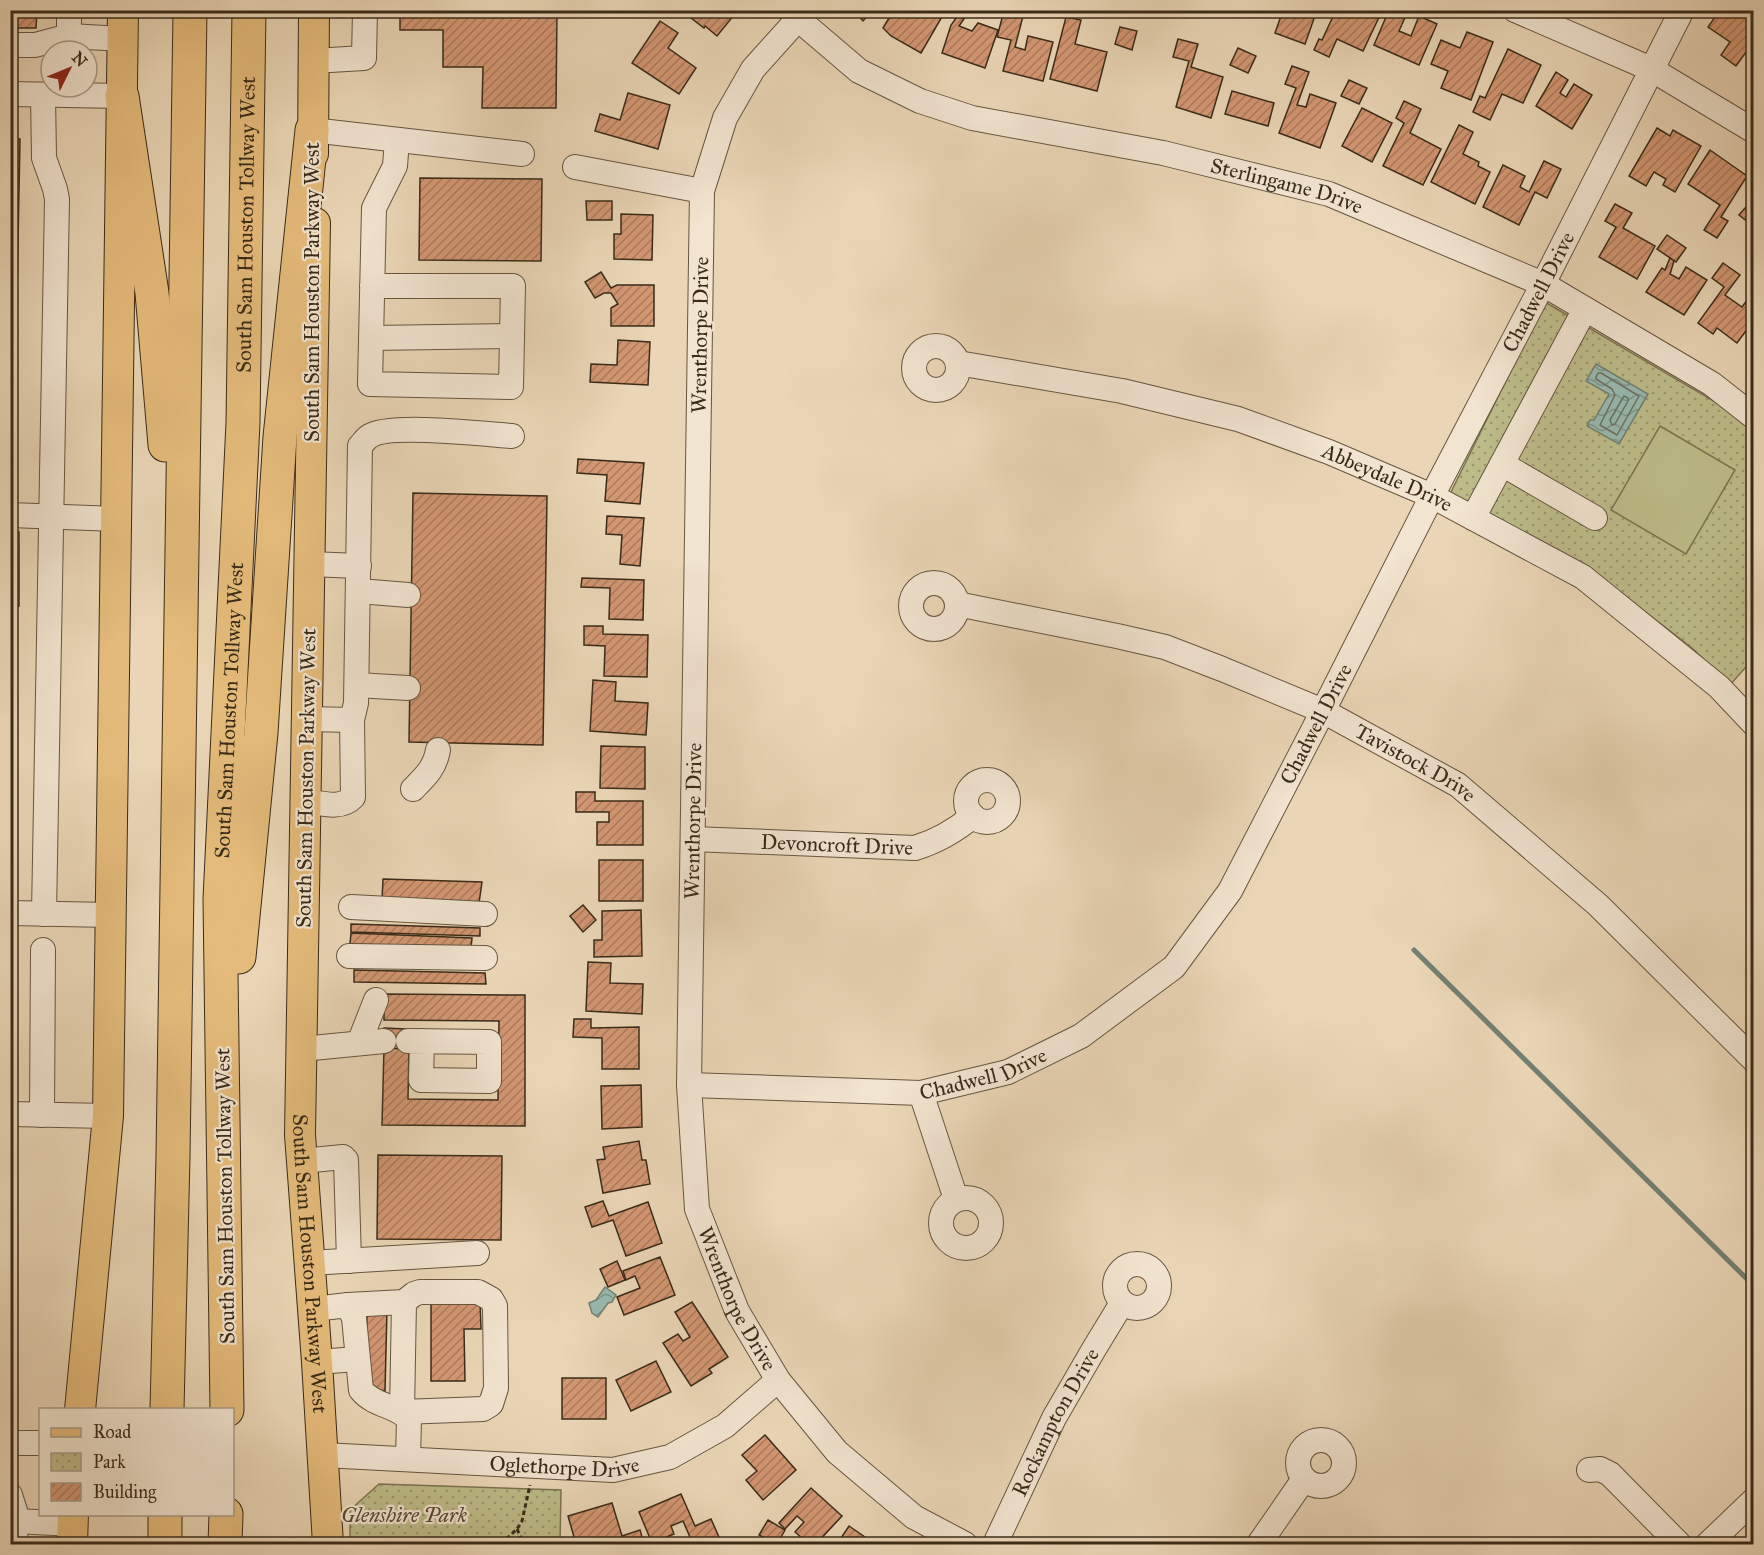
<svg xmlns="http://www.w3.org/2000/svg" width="1764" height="1555" viewBox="0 0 1764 1555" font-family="'IM FELL Great Primer',serif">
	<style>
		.park { fill: url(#park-dots); stroke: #7c7450; stroke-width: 1.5 }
		.pitch { fill: #bdbc89; stroke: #7c7450; stroke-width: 1.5 }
		.water { fill: url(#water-waves); stroke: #728073; stroke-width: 1.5 }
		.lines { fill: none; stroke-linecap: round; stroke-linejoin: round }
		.shore { stroke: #697264; stroke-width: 1.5 }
		.stream { stroke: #728073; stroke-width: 5 }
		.building { fill: url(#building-hatch); stroke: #3a2b18; stroke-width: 1.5 }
		.minor-casing { stroke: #665640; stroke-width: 26 }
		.major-casing { stroke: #3a2b18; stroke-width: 32 }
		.highway-casing { stroke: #3a2b18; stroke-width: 35 }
		.path { stroke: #3a2b18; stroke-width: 3; stroke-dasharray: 4.5 3; stroke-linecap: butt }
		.minor { stroke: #f1e4d0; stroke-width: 24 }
		.major { stroke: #e5bb7b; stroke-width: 30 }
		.highway { stroke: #e5bb7b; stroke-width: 33 }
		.labels { text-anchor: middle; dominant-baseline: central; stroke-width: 4.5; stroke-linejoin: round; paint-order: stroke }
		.street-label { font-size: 21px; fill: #3a2b18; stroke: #f1e4d0 }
		.park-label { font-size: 21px; font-style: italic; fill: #54482f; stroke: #f1e4d0 }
	</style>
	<defs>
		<pattern id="park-dots" width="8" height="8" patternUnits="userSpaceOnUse" patternTransform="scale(1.5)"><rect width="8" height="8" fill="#bdbc89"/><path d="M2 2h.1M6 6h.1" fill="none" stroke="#9b996f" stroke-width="1.8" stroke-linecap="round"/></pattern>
		<pattern id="water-waves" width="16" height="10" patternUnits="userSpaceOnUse" patternTransform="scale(1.5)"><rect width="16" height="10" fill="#98b9af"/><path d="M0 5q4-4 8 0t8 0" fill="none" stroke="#7d978d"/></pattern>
		<pattern id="building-hatch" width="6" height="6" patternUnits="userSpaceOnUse" patternTransform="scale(1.5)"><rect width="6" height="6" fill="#d39772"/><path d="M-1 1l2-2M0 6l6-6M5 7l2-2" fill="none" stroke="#ac7b5d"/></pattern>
	</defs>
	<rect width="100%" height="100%" fill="#ead6b6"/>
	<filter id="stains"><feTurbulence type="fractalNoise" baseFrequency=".00333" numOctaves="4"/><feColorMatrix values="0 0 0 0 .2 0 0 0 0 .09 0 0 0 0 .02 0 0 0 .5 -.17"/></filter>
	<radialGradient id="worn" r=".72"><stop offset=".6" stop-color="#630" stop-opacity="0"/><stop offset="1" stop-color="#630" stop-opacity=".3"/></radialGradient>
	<!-- park -->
	<g class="park">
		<polygon points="1545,302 1724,407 1753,432 1753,659 1730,685 1692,648 1586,566 1450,494"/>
		<polygon points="379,1484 561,1490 560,1544 350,1544 350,1510"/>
	</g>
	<!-- pitch -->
	<polygon class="pitch" points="1660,426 1735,470 1686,554 1611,510"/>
	<!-- water -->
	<g class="water">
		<polygon points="1596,364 1648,394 1619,444 1587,426 1590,420 1594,420 1609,394 1586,381"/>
		<polygon points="605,1287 616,1295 612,1302 608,1303 598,1317 592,1313 589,1303 596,1300"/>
	</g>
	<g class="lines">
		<!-- shore -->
		<g class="shore">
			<polygon points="1598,373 1601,373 1639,396 1617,435 1600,425 1615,395 1612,389 1596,379 1596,377"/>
			<polygon points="1624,396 1628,398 1628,401 1615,424 1612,425 1610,420"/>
		</g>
		<!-- stream -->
		<polyline class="stream" points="1414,950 1754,1286"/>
	</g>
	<!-- building -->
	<g class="building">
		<polygon points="10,10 37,10 36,28 10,28"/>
		<polygon points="400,10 557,10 556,108 482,108 483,67 443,67 443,30 400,30"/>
		<polygon points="738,10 717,36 705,26 704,28 682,11"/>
		<polygon points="853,10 873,10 863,21"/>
		<polygon points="896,10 935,10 943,15 921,53 891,36 883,28 889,18"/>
		<polygon points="970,10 959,26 972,31 978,23 998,30 985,68 942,53 951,25 962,10"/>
		<polygon points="1277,10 1317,10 1305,44 1275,33 1282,13"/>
		<polygon points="1336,10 1376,10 1381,13 1363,51 1337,39 1329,57 1314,50 1319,39 1322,40"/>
		<polygon points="1389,10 1402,10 1407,13 1399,31 1411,36 1419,16 1437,24 1419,65 1374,45"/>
		<polygon points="1720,10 1735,10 1754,23 1754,41 1736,66 1721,55 1730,42 1708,27"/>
		<polygon points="1004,11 1023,16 1015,47 1025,50 1028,36 1053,42 1043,81 1003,71 1011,40 997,37"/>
		<polygon points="1066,17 1081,20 1075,44 1107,52 1097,91 1050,79"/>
		<polygon points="660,21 678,33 668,48 696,68 679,94 632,63"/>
		<polygon points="1120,27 1137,31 1132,50 1115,44"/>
		<polygon points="1467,32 1493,42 1471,100 1441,88 1448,71 1431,64 1441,40 1460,48"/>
		<polygon points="1178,39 1198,44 1191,67 1223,77 1211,118 1176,107 1189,61 1173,57"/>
		<polygon points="1238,48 1256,56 1248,73 1230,65"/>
		<polygon points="1508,49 1541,65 1523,103 1502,94 1490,120 1473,112 1480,96 1485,98"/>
		<polygon points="1292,66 1309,72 1297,105 1306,107 1310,94 1336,103 1320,148 1279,133 1296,88 1285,84"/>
		<polygon points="1556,72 1568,80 1560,93 1566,97 1574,84 1592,95 1572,129 1536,106"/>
		<polygon points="1349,80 1367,88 1359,104 1341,96"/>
		<polygon points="1232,91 1274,103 1268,126 1225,114"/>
		<polygon points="628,93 670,105 658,149 595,131 600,114 620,120"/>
		<polygon points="1404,101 1421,109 1410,133 1441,149 1423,185 1383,166 1404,123 1396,118"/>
		<polygon points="1362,108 1392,123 1372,162 1342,146"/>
		<polygon points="1459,125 1473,132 1463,154 1479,162 1478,166 1490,172 1475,204 1431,182"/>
		<polygon points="1657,128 1670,136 1673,130 1701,146 1675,192 1663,185 1666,179 1654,172 1646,186 1629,176"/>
		<polygon points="10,139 20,139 13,501 10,501"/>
		<polygon points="1710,150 1747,176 1721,217 1728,221 1717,238 1704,230 1720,205 1688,184"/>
		<polygon points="1544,161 1561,169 1547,198 1535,192 1519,225 1483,207 1503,165 1525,176 1520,187 1529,192"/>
		<polygon points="420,178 542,179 541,261 419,260"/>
		<polygon points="1754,198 1754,227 1739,215"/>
		<polygon points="586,201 612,201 612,220 587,220"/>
		<polygon points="1615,204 1632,213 1623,228 1655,246 1637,279 1599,257 1616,227 1605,221"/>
		<polygon points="621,214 653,215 652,260 614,259 614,234 621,234"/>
		<polygon points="1667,235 1686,248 1676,262 1657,249"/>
		<polygon points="1670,258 1674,261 1670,274 1679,279 1686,267 1707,280 1684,315 1646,292 1662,268 1665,270"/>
		<polygon points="1723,263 1740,275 1725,295 1742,307 1754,291 1754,320 1737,343 1717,328 1713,334 1698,323 1724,287 1712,278"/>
		<polygon points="601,272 611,288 617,285 654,285 654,326 611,326 611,308 618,304 611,293 604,293 595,298 585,282"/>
		<polygon points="618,340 650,342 648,385 590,382 591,364 617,365"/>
		<polygon points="578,459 644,463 640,504 605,501 607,475 577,473"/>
		<polygon points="413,493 547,496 543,745 409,742"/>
		<polygon points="607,516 644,518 640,566 620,564 622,535 606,534"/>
		<polygon points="10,532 19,532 19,606 14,606 13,894 10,894"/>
		<polygon points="582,578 644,580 643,620 609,619 610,588 581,587"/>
		<polygon points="584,626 603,626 603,634 648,635 647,677 604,676 605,646 584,645"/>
		<polygon points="593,680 616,682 615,701 648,703 646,735 590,731"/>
		<polygon points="601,746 645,747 645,789 600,788"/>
		<polygon points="576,792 595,792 595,801 643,801 643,845 597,845 597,822 609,822 609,812 576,812"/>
		<rect x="599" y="860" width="44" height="41"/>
		<polygon points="383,879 482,882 479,903 382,900"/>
		<polygon points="583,905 596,920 583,932 570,916"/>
		<polygon points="641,910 642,956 594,957 594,940 602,940 602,911"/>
		<polygon points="351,924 480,928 480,936 351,932"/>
		<polygon points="351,933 472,938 471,948 350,944"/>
		<rect x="10" y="937" width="4" height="162"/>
		<polygon points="588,962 611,963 610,983 643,984 642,1014 586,1011"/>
		<polygon points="354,970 485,973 486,984 354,982"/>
		<polygon points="384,994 525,995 525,1126 382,1125 384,1048 409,1048 408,1099 498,1100 499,1021 384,1020"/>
		<polygon points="574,1019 591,1019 591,1028 639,1027 639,1069 602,1069 602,1038 573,1037"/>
		<polygon points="384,1028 406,1029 405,1049 384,1048"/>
		<polygon points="641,1085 642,1127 602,1129 601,1086"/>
		<polygon points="639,1141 642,1160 646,1160 650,1184 603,1193 597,1160 605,1159 603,1147"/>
		<polygon points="378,1155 502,1156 501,1240 377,1239"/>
		<polygon points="603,1201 609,1216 648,1202 662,1243 626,1256 613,1220 592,1227 585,1207"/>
		<polygon points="660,1257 675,1295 624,1315 617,1297 640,1288 635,1276 626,1280 623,1271"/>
		<polygon points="617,1261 625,1280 608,1287 600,1269"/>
		<polygon points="431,1301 480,1301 481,1329 464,1329 465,1381 431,1381"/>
		<polygon points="692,1302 728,1357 709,1369 712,1373 691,1386 663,1343 678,1334 683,1341 690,1337 675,1312"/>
		<polygon points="367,1309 387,1310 385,1391 366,1391"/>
		<polygon points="656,1361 671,1392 631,1411 616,1380"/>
		<rect x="562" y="1378" width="44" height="41"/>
		<polygon points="765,1435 796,1470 763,1500 746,1480 757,1471 742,1455"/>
		<polygon points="811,1488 842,1516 816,1544 809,1544 795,1532 804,1522 797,1516 785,1529 779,1523"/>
		<polygon points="681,1494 695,1526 711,1519 719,1537 700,1544 693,1544 683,1521 671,1526 674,1534 652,1543 639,1512"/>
		<polygon points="612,1503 622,1536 640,1530 644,1544 576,1544 568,1516"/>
		<polygon points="768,1520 785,1530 777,1544 759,1535"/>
		<polygon points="849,1526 875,1544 837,1544"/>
	</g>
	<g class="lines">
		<!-- minor casing -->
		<g class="minor-casing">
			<g id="minor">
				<path id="s1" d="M790,10l8,9 61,52 61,30 52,17 191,35 166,41 214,90 169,100 42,33"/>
				<polyline points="1515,10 1651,69 1754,131"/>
				<path id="s2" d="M798,19l-45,50 -28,49 -23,73 -13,894 8,124 40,102 41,69 59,72 77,65 51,27"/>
				<polyline points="69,36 69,10"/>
				<polyline points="10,45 35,45 69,36 123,39"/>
				<polyline points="313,61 364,58 365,10"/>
				<polyline points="10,94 122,96"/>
				<polyline points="43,95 44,158 55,189 57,199 44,914"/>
				<polyline points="312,130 522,154"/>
				<polyline points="575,167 702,191"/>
				<polyline points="372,286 513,286 511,387 370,384 374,208 395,166 397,140"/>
				<polyline points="371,338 512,336"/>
				<circle cx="936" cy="368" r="22"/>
				<path id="s3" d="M958,363l164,28 116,28 91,33 103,44 151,81 136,110 35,37"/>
				<polyline points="1502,464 1595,518"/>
				<polyline points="10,515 117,519"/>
				<polyline points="1473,518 1585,309"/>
				<polyline points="310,564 359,566"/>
				<circle cx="934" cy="606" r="23"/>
				<polyline points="359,591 408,595"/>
				<path id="s4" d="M957,604l160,32 48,11 57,22 101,42 135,74 140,120 156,155"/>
				<polyline points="357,685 408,688"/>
				<path d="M307,719l45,1 4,-17 4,-257c3,-3 6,-8 10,-10 19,-13 115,-2 142,0"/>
				<circle cx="987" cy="801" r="21"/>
				<path d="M413,789c12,-12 22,-21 25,-39"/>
				<path d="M306,801c15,2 35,9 47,-4l-1,-77"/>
				<path id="s5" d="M693,839l222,9c23,-7 40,-17 58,-32"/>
				<polyline points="351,907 485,914"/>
				<polyline points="10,913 111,915"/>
				<polyline points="349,956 485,958"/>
				<polyline points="408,1041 489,1042 489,1081 421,1080 422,1041"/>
				<polyline points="359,1043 376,1000"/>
				<polyline points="302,1049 384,1041"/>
				<path id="s6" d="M689,1085l232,8 87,-21 73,-36 93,-69 56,-76 93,-180 109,-215 111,-212 139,-274"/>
				<polyline points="921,1093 956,1199"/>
				<polyline points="10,1114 108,1116"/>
				<polyline points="42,1115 43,950"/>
				<polyline points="302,1161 343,1157 346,1160 349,1261"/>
				<circle cx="966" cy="1223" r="25"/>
				<polyline points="310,1263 477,1253"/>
				<circle cx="1137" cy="1286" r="22"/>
				<polyline points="348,1305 404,1302 402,1412 483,1409 491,1404 496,1388 495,1306 491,1299 478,1292 420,1292 414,1294 404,1302"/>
				<path d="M314,1309l34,-4 6,13 7,72c13,16 35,15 48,29l-1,40"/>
				<polyline points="317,1362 357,1359"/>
				<circle cx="1321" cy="1463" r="23"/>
				<polyline points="10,1443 40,1443"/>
				<path id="s7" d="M323,1455l290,15 57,-13 55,-31 53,-46"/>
				<polyline points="1589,1470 1600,1469 1610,1474 1679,1544"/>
				<polyline points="10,1495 16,1514 15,1544"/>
				<polyline points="16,1521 73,1524"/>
				<path id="s8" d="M995,1544l59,-126 40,-69 28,-46"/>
				<polyline points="1259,1544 1304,1479"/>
				<polyline points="1708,1544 1754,1500"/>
			</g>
		</g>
		<!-- major casing -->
		<g class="major-casing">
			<g id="major">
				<polyline points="313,154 314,10"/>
				<path id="s9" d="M315,223l-15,912 17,227 11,182"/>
				<polyline points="80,1410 108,1116 123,10"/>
				<polyline points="72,1544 73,1514"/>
			</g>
		</g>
		<!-- highway casing -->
		<g class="highway-casing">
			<g id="highway">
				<polyline points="122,96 152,293 165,445"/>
				<polyline points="239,957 261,733 280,437 312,130"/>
				<polyline points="167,1410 173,1156 190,10"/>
				<path id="s10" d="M227,1410l-7,-511 23,-476 6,-413"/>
				<polyline points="165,1544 165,1514"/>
				<polyline points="225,1544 226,1514"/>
			</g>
		</g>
		<!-- path -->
		<g class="path">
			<polyline points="517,1529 524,1544"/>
			<polyline points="501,1544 517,1529 522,1521 530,1485"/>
		</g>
		<!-- minor -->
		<use href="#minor" class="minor"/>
		<!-- major -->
		<use href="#major" class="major"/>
		<!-- highway -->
		<use href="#highway" class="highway"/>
	</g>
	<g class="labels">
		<!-- street labels -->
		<g class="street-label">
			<text stroke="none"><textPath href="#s1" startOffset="537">Sterlingame Drive</textPath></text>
			<text stroke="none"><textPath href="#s10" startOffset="1186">South Sam Houston Tollway West</textPath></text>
			<text stroke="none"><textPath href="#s6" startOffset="1287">Chadwell Drive</textPath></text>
			<text transform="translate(312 292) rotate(-90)">South Sam Houston Parkway West</text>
			<text transform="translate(700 335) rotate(-89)">Wrenthorpe Drive</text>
			<text stroke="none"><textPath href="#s3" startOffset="446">Abbeydale Drive</textPath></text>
			<text stroke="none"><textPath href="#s10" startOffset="700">South Sam Houston Tollway West</textPath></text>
			<text stroke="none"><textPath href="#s6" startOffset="801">Chadwell Drive</textPath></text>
			<text stroke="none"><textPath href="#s4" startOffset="489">Tavistock Drive</textPath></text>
			<text transform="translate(306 778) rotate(-89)">South Sam Houston Parkway West</text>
			<text transform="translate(693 821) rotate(-89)">Wrenthorpe Drive</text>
			<text stroke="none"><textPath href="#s5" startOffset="144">Devoncroft Drive</textPath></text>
			<text stroke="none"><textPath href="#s6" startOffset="297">Chadwell Drive</textPath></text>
			<text transform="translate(225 1196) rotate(-91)">South Sam Houston Tollway West</text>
			<text stroke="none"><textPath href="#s9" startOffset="1041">South Sam Houston Parkway West</textPath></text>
			<text stroke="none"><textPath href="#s2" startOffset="1317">Wrenthorpe Drive</textPath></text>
			<text stroke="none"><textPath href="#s8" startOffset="136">Rockampton Drive</textPath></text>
			<text stroke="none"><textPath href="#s7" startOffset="242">Oglethorpe Drive</textPath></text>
		</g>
		<!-- park labels -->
		<g class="park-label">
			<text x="404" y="1515">Glenshire Park</text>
		</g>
	</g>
	<!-- margin -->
	<rect width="1764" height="1555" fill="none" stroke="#ead6b6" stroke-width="36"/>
	<rect x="12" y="12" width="1740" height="1531" fill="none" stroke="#3a2b18" stroke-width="3"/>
	<rect x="18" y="18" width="1728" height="1519" fill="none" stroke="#3a2b18" stroke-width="1.5"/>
	<!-- legend -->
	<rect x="39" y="1408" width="195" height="108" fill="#f1e4d0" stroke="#a89a86" stroke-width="1.5"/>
	<rect x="51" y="1428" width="30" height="9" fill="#e5bb7b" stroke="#a89a86" stroke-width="1.5"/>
	<text x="93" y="1438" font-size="18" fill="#3a2b18">Road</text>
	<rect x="51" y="1453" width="30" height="18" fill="url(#park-dots)" stroke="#a89a86" stroke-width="1.5"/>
	<text x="93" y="1468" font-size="18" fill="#3a2b18">Park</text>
	<rect x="51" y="1483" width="30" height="18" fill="url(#building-hatch)" stroke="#a89a86" stroke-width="1.5"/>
	<text x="93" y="1498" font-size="18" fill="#3a2b18">Building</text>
	<!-- north arrow -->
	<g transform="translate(69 69) rotate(47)"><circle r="28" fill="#f1e4d0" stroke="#a89a86" stroke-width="1.5"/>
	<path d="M0-4.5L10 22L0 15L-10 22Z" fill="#8f2418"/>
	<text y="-9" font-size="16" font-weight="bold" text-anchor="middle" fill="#3a2b18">N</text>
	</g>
	<rect width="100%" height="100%" filter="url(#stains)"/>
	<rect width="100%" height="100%" fill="url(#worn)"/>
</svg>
